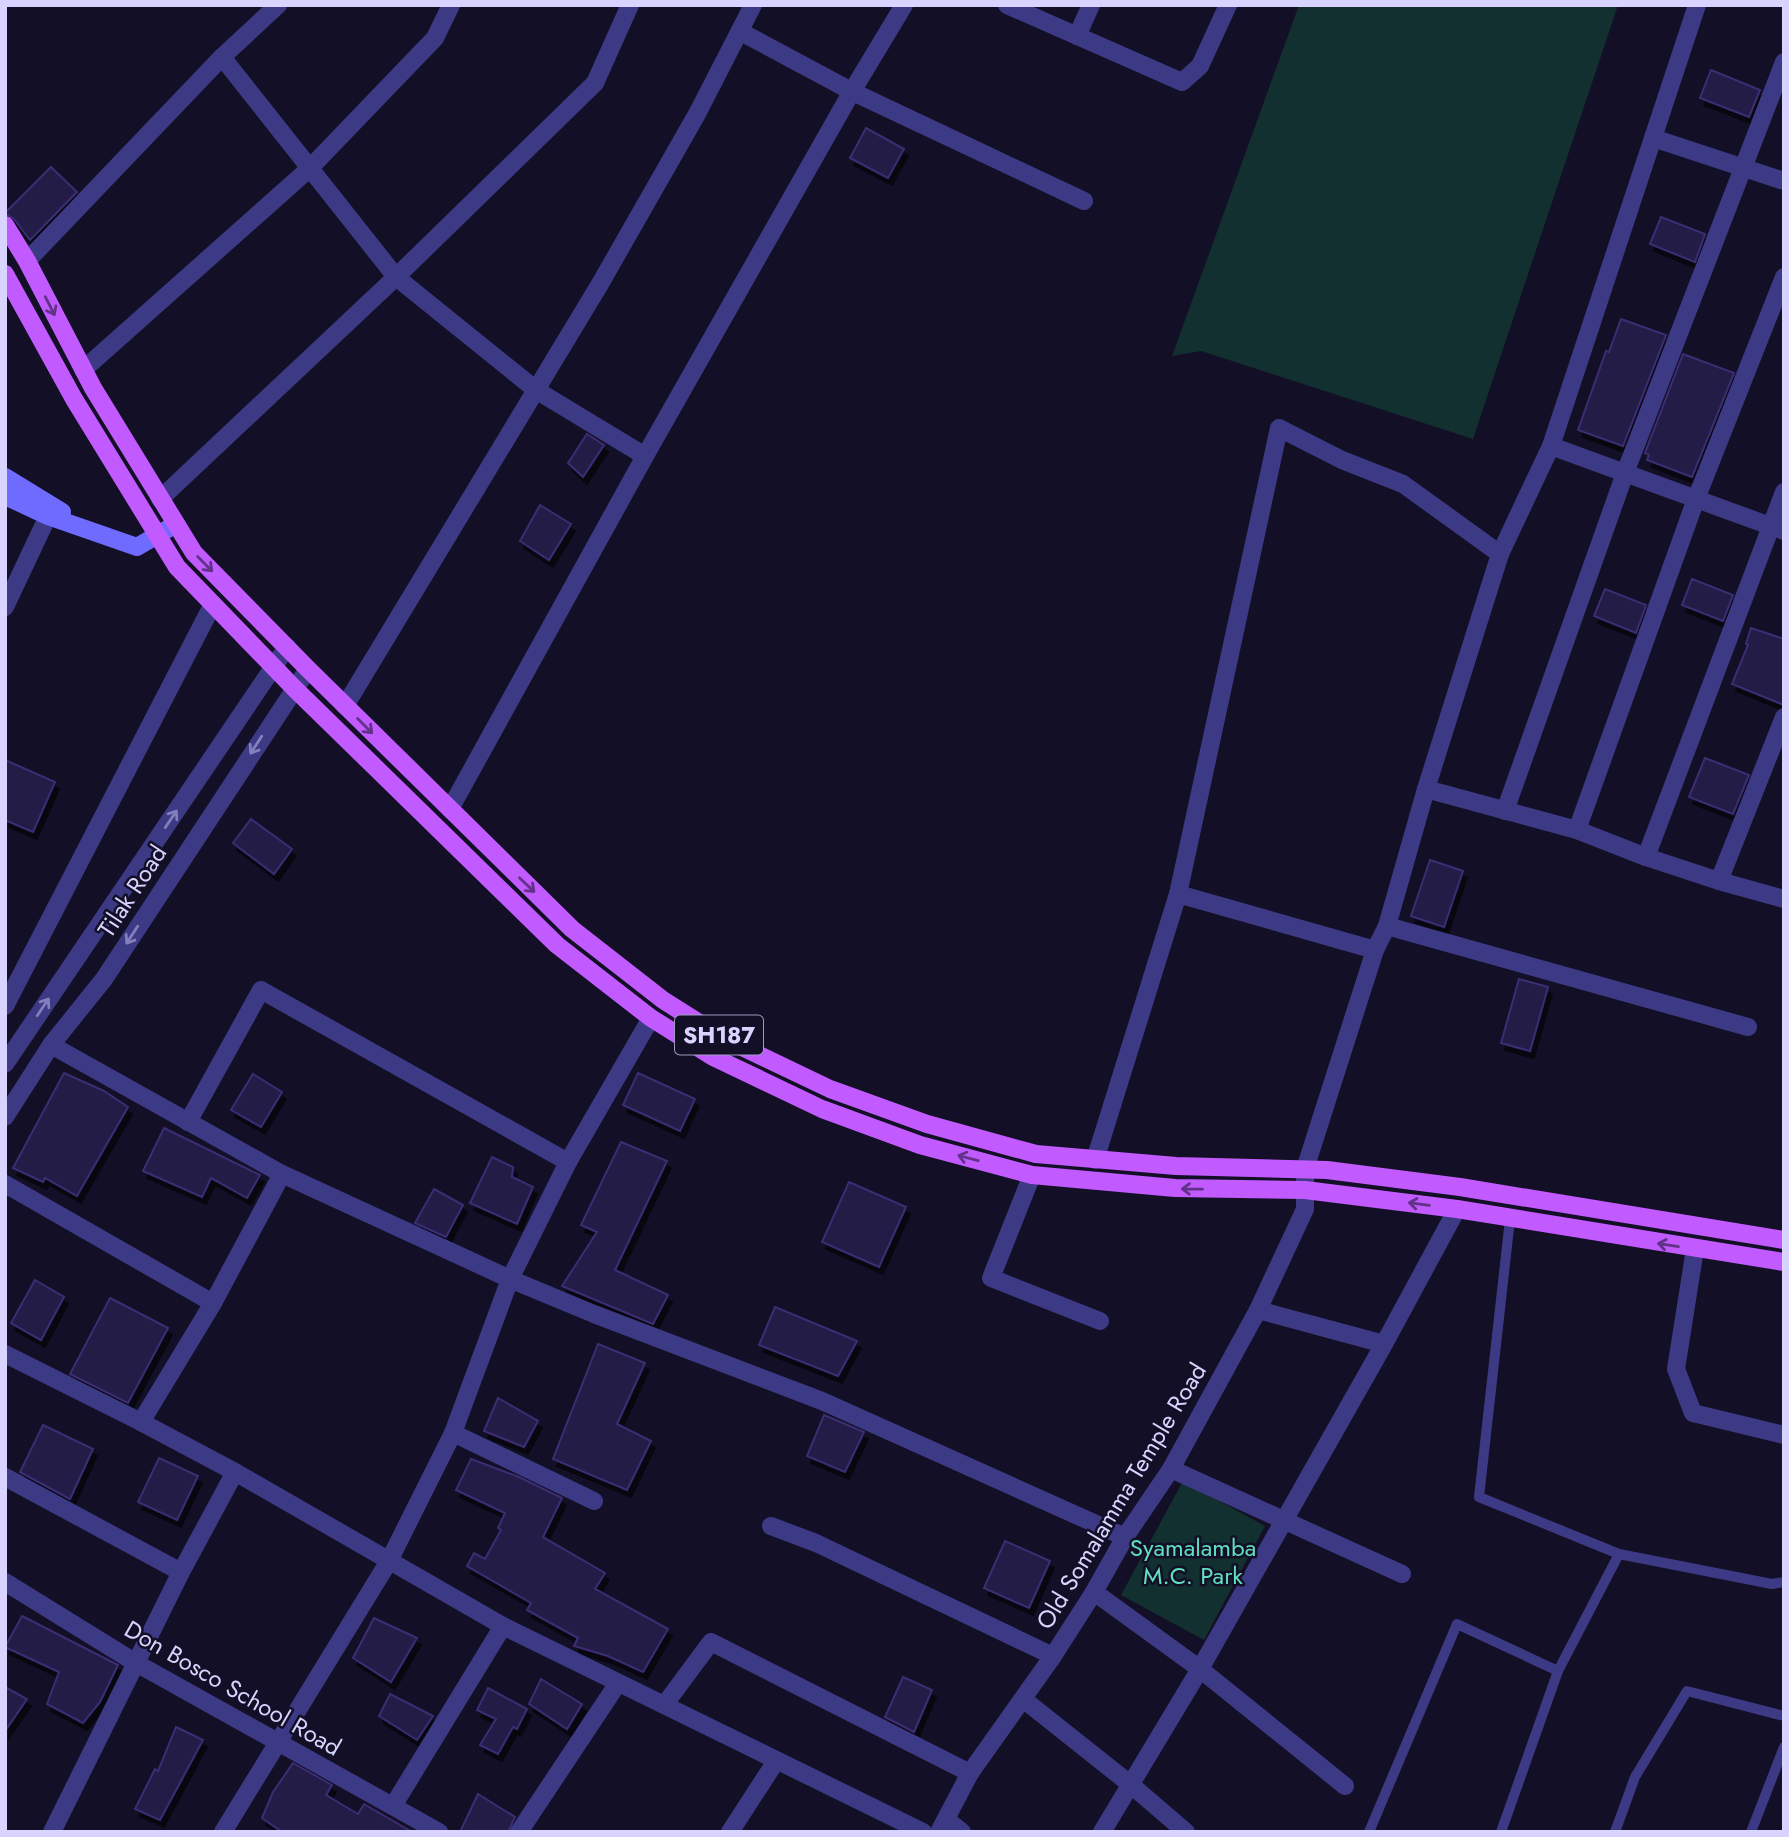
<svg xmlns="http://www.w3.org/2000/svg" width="1789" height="1837" viewBox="0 0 1789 1837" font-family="Jost,sans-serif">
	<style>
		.green { fill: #12302f }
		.building { fill: #241b47; stroke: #3b2d73; stroke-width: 2; filter: url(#shadow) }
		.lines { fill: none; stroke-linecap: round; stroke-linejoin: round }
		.service { stroke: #3d3a85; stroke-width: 10 }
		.minor { stroke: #3d3a85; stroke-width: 18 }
		.tertiary { stroke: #3d3a85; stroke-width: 18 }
		.secondary { stroke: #6f6bff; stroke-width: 18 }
		.primary { stroke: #c25bff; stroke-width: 18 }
		.oneway { stroke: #623188 }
		.oneway2 { stroke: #837fbc }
		.labels { text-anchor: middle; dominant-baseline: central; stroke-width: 5; stroke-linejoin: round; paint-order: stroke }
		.shield { fill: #130f26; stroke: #9e99be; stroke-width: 2 }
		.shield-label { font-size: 23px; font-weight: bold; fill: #d9d4ff }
		.street-label { font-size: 24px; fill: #d9d4ff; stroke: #130f26 }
		.park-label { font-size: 24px; fill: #5fe0c0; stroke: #130f26 }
	</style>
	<defs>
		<filter id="shadow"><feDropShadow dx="4" dy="7" stdDeviation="0" flood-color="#0009"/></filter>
	</defs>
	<rect width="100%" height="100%" fill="#130f26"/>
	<!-- green -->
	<g class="green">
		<polygon points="1299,5 1618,5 1473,439 1201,351 1172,356"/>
		<polygon points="1183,1481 1265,1526 1204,1640 1121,1595"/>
	</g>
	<!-- building -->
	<g class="building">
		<polygon points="1711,70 1760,90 1749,117 1700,98"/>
		<polygon points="866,128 904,149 888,178 850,158"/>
		<polygon points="51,167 77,192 30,240 14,219 5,213"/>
		<polygon points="1661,217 1705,234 1695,262 1650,244"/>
		<polygon points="1621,319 1666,335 1623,446 1578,430 1606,351 1609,352"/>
		<polygon points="1683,354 1734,373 1692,477 1647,460 1649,455 1645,453"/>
		<polygon points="587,434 604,445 583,477 568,463"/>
		<polygon points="540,505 571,524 549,560 520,541"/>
		<polygon points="1692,579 1733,595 1723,621 1682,605"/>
		<polygon points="1605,589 1646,605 1636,633 1594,616"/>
		<polygon points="1751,628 1784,639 1784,705 1732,684 1748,645 1746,644"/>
		<polygon points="1705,758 1749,775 1733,814 1689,797"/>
		<polygon points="5,760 55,782 33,832 5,820"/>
		<polygon points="251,819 292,849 274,874 233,843"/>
		<polygon points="1430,860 1463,871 1444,927 1411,916"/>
		<polygon points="1519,979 1548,987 1530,1051 1501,1043"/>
		<polygon points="64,1073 104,1091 128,1107 77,1196 45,1178 43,1182 13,1168"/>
		<polygon points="638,1073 695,1099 680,1131 623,1105"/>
		<polygon points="253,1074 282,1092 261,1127 231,1110"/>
		<polygon points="164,1128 260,1175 247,1198 211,1178 202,1197 143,1171"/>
		<polygon points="621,1142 667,1161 615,1270 668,1295 653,1324 562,1286 597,1232 581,1225"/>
		<polygon points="492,1157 513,1167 512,1177 533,1187 517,1224 470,1203"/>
		<polygon points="849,1182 906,1207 879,1267 822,1242"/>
		<polygon points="434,1189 463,1205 446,1237 415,1223"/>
		<polygon points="35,1280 64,1297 41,1340 11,1323"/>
		<polygon points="110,1298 168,1328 128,1403 70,1374"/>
		<polygon points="775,1307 857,1341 838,1376 759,1345"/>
		<polygon points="598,1344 645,1363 617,1424 651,1441 627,1490 553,1459"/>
		<polygon points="498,1398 538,1421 524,1447 484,1431"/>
		<polygon points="824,1415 864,1432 845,1472 807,1456"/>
		<polygon points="43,1425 93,1449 70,1499 20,1472"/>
		<polygon points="159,1458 198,1476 177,1520 138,1502"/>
		<polygon points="471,1459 519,1477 562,1498 543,1537 605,1573 595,1589 668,1629 643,1672 608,1656 574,1646 578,1638 527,1610 531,1603 467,1566 474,1553 485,1559 501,1530 498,1528 505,1513 456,1490"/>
		<polygon points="1005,1541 1050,1561 1029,1608 984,1588"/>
		<polygon points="22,1616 118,1665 100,1702 83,1723 47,1704 59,1672 5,1647"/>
		<polygon points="374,1618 417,1638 391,1682 353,1658"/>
		<polygon points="903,1677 932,1690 914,1732 885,1717"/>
		<polygon points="541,1679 582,1704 567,1729 529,1704"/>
		<polygon points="5,1687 27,1699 5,1731"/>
		<polygon points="488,1688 527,1709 517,1729 513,1727 498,1754 480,1745 496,1719 477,1710"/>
		<polygon points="390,1694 433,1716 417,1740 379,1716"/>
		<polygon points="176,1727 203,1740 160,1820 135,1809 155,1769 158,1771"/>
		<polygon points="293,1763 332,1785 326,1795 358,1814 364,1804 412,1832 282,1832 262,1818 273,1792"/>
		<polygon points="478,1794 515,1817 508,1832 460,1832"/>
	</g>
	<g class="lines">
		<!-- service -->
		<g class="service">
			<polyline points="1510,1219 1479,1497 1619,1554 1772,1584 1784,1582"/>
			<polyline points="1369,1832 1457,1624 1558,1671"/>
			<polyline points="1501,1832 1558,1671 1619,1554"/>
			<polyline points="1615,1832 1635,1777 1687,1691 1784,1716"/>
			<polyline points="1751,1832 1784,1747"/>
		</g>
		<!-- minor -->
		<g class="minor">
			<polyline points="1007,5 1182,82 1200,66 1228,5"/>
			<polyline points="741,32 853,92 1084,201"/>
			<polyline points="1077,36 1091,5"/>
			<polyline points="222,57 278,5"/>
			<polyline points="1653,138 1784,181"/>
			<polyline points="27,261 222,57 396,277 536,390 645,456"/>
			<polyline points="83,370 310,168 435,38 451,5"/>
			<polyline points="1551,446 1784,531"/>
			<polyline points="160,499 396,277 595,83 630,5"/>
			<polyline points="5,607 48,516"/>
			<polyline points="345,706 600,284 697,114 753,5"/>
			<polyline points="1426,789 1577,830 1646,857 1719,881 1784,899"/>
			<polyline points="450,809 645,456 851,93 904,5"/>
			<polyline points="1505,811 1625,473 1784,62"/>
			<polyline points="1577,830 1696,499 1784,277"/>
			<polyline points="1646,857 1784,492"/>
			<polyline points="1719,881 1784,717"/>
			<polyline points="1178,894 1375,950"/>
			<polyline points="1387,926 1748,1027"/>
			<polyline points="5,1006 213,604"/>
			<polyline points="51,1045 282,1174 510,1279 594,1314 822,1401 1125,1537"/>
			<polyline points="188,1122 261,990 568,1162"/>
			<polyline points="1095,1160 1178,894 1279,428 1342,460 1403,484 1500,554"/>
			<polyline points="1305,1169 1375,950 1387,926 1426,789 1500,554 1551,446 1697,5"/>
			<polyline points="1032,1175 991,1278 1100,1321"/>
			<polyline points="5,1184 213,1303"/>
			<polyline points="1695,1249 1676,1369 1693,1413 1784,1435"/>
			<polyline points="1258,1310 1384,1344"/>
			<polyline points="5,1354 141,1422 235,1472 503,1626 923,1832"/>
			<polyline points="141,1422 213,1303 282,1174"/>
			<polyline points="453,1433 594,1501"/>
			<polyline points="1171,1469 1402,1574"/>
			<polyline points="5,1477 181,1572"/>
			<polyline points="771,1526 816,1543 1053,1656"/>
			<polyline points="5,1582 136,1663 439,1832"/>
			<polyline points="1094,1592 1200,1669 1345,1786"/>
			<polyline points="1023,1699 1130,1784 1186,1832"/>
			<polyline points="665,1704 711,1642 970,1773"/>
			<polyline points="393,1806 503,1626"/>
			<polyline points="947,1820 962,1832"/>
			<polyline points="52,1832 181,1572 235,1472"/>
			<polyline points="223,1832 389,1561 453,1433 510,1279 568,1162 651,1018"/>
			<polyline points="519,1832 618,1683"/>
			<polyline points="730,1832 776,1761"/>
			<polyline points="1102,1832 1200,1669 1384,1344 1457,1209"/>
		</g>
		<!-- tertiary -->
		<g class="tertiary">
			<polyline points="5,1064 287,647"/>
			<polyline points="5,1117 51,1045 104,979 308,669"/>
			<polyline points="939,1832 970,1773 1053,1656 1094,1592 1125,1537 1171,1469 1258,1310 1305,1209 1305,1169"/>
		</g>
		<!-- secondary -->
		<g class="secondary">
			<polyline points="5,477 62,512"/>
			<polyline points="5,496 48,516 137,547 176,524"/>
		</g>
		<!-- primary -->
		<g class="primary">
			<polyline points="5,225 27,261 93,388 194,553 308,669 572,929 663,1000 723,1038 830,1089 927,1124 1036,1154 1176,1166 1327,1170 1460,1187 1784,1240"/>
			<polyline points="5,274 74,399 177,567 294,688 557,945 651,1018 713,1057 822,1109 920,1145 1032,1175 1175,1188 1305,1190 1457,1209 1784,1262"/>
		</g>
	</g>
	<!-- one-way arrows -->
	<defs><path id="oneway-shaft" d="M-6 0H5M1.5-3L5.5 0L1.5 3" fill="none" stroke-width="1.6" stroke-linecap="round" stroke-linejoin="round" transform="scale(1.75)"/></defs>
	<g class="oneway">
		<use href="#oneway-shaft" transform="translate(50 306) rotate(63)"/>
		<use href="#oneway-shaft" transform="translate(205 564) rotate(45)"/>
		<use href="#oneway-shaft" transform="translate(365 726) rotate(45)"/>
		<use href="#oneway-shaft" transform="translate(527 885) rotate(44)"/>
		<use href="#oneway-shaft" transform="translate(968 1158) rotate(-165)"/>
		<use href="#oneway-shaft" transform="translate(1192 1189) rotate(-179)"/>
		<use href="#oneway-shaft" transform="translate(1419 1204) rotate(-173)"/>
		<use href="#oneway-shaft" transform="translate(1668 1245) rotate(-171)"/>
	</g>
	<g class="oneway2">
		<use href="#oneway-shaft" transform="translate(256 745) rotate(123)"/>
		<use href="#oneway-shaft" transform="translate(171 819) rotate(-56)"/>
		<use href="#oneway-shaft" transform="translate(132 935) rotate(123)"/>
		<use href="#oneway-shaft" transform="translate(43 1007) rotate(-56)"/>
	</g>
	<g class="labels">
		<!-- shield labels -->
		<rect class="shield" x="675" y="1015.5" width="88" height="39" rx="5"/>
		<g class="shield-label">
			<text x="719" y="1035">SH187</text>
		</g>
		<!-- street labels -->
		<g class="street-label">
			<text transform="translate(132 891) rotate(-57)">Tilak Road</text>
			<text transform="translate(1121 1496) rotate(-59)">Old Somalamma Temple Road</text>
			<text transform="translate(233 1688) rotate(30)">Don Bosco School Road</text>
		</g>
		<!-- park labels -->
		<g class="park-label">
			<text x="1193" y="1547">Syamalamba<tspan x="1193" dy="28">M.C. Park</tspan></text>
		</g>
	</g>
	<!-- border -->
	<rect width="1789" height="1837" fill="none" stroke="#d9d4ff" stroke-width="14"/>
</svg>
